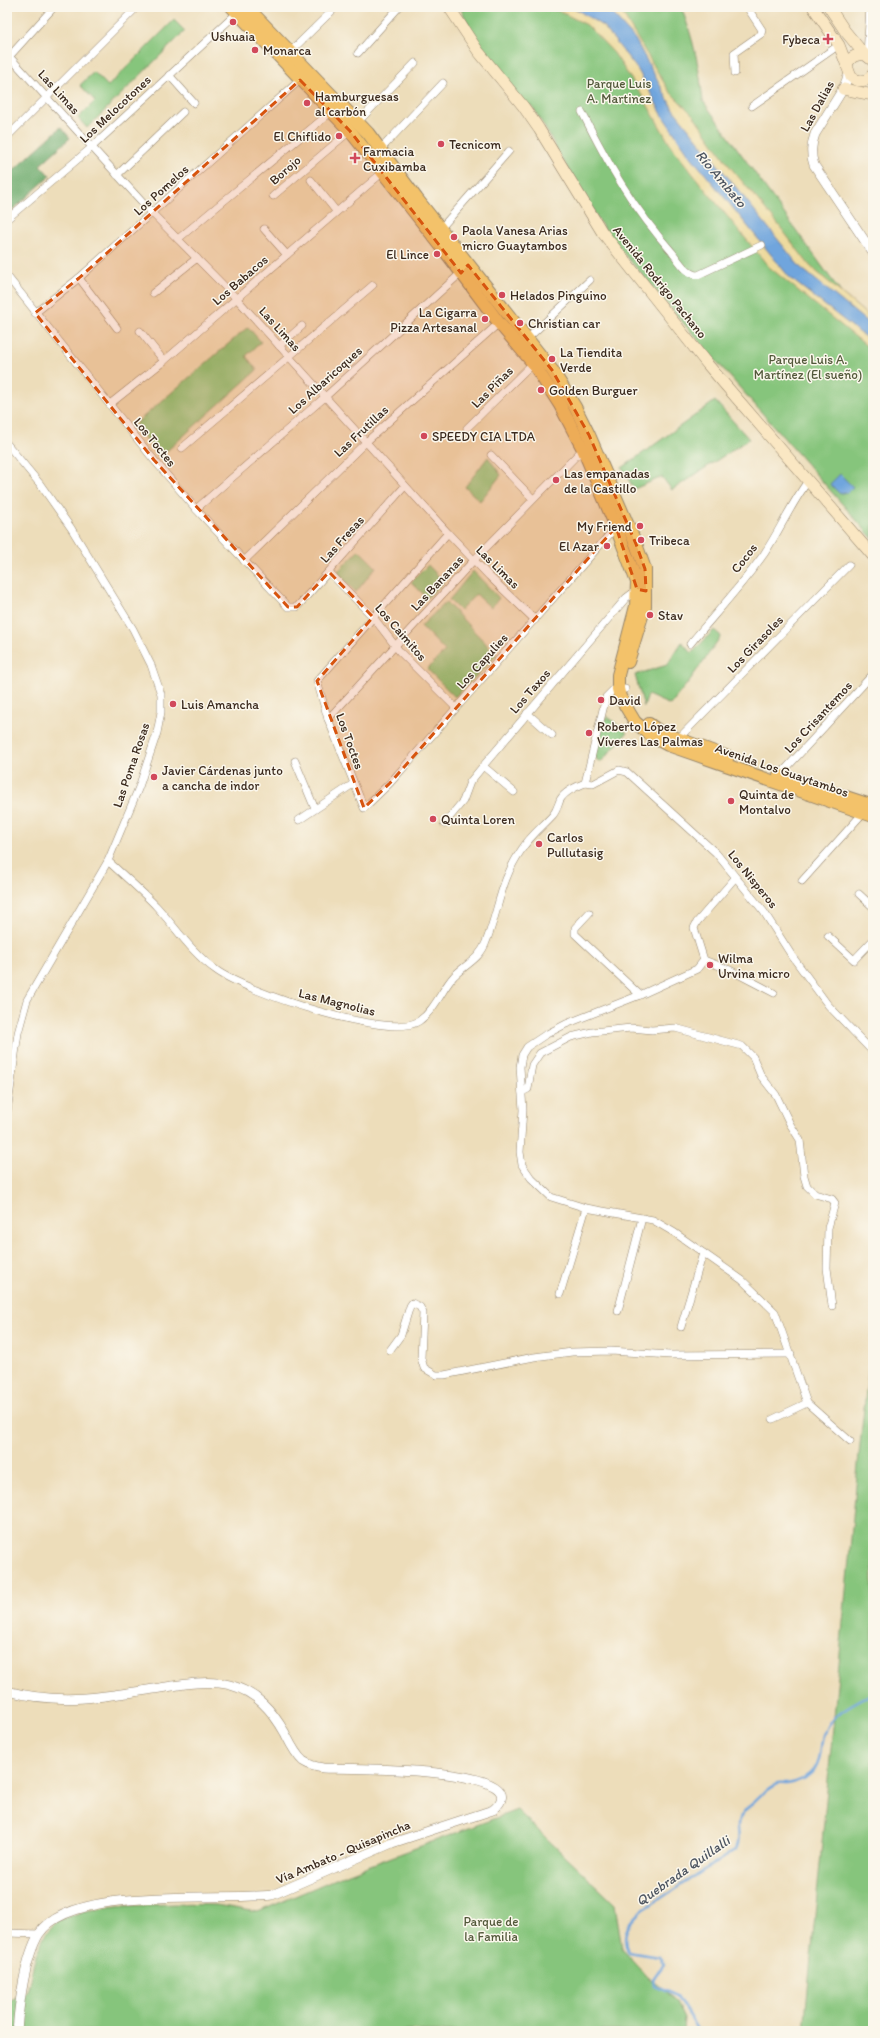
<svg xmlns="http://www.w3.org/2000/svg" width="880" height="2038" viewBox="0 0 880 2038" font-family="Itim,sans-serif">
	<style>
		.green { fill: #86c57c; stroke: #60784d }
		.forest { fill: #6caa6c; stroke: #546a45 }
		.sand { fill: #eeda9e; stroke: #94825e }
		.water { fill: #6fa5dd; stroke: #55687e }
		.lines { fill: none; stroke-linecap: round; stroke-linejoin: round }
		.stream { stroke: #6fa5dd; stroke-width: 2.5 }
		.minor-casing { stroke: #94846c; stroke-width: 8 }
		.tertiary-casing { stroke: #94846c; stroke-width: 10 }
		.secondary-casing { stroke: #94846c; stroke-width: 12 }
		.primary-casing { stroke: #94846c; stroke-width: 14 }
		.minor { stroke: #fff; stroke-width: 7 }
		.tertiary { stroke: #fff; stroke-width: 9 }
		.secondary { stroke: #fae7c3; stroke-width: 11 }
		.primary { stroke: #f3c26a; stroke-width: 12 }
		.marked { fill: #d7540e; fill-opacity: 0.2; stroke: #d7540e; stroke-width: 3; stroke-dasharray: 8 5; stroke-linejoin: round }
		.poi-dot { fill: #d1495b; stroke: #fbf7ec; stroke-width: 1.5 }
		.labels { text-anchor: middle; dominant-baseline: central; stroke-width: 3; stroke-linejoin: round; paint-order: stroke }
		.poi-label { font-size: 13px; fill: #3b2a1e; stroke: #fbf7ec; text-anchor: start }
		.park-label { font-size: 13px; fill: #52583a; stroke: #fbf7ec }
		.street-label { font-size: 13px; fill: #3b2a1e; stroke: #fbf7ec }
		.water-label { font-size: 14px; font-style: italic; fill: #4d5561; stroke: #fbf7ec }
	</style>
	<rect width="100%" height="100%" fill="#fbf7ec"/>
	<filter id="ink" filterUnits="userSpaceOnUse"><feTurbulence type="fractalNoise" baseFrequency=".025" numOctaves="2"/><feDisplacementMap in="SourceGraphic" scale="8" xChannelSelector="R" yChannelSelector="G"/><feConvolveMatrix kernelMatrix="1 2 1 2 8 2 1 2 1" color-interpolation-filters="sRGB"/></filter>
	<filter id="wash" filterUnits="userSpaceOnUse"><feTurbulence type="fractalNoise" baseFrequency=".012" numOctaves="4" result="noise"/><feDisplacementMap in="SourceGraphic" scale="16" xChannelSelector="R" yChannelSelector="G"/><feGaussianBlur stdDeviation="0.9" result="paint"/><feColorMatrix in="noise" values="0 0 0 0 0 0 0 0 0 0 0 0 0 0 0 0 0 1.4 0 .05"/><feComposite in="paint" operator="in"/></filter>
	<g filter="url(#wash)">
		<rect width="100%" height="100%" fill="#edddba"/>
		<!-- green -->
		<g class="green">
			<path d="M460,7h221c13,33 18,59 22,94l170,236v202l-162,-184 -104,-121 -51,-85 -4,-9 -20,-34h-5l-46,-56z"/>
			<polygon points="174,20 185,31 87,128 78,118 95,101 80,85 94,72 108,86"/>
			<polygon points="248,327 261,342 246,356 257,370 160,457 135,424"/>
			<polygon points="715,401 749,439 672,490 662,477 634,489 622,468"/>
			<polygon points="488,457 501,475 480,501 465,487"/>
			<polygon points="359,550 376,567 356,592 336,573"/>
			<polygon points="428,565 444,582 427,598 411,582"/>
			<polygon points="473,571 499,598 491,608 476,594 460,611 449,600"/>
			<polygon points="446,602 497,655 455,697 427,669 445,651 421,626"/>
			<polygon points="714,630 721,636 690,680 670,705 648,695 644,707 635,675 667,665 682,642 692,653"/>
			<polygon points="607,716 627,733 600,763 594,756 602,724"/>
			<polygon points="873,1330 873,2031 804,2031 860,1444"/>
			<polygon points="517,1810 615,1904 622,1949 648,1977 676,2001 684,2018 683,2031 7,2031 7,2002 27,1992 36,1954 46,1933 57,1921 84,1911 124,1906 174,1904 216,1905 258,1912 349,1873"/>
		</g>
		<!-- forest -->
		<polygon class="forest" points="61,127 70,138 40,165 50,176 9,213 7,211 7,176"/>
		<!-- sand -->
		<polygon class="sand" points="538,7 613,7 622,13 669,91 694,116 731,168 777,223 810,266 873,320 873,351 769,267 700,183 671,146 643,97 614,53 587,25 559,11"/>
		<!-- water -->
		<g class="water">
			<polygon points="569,7 606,7 635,39 673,109 800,267 873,327 873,343 790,278 688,153 664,118 638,70 604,27 579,11"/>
			<polygon points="840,474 853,487 847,493 845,492 840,494 830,484"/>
		</g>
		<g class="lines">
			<!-- stream -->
			<path class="stream" d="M698,2031l-21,-35 -23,-10 -1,-7 11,-16 -5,-6 -31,-5c-8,-19 1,-29 15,-42l93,-61c7,-13 -2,-23 4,-31 6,-9 25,-29 35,-33 4,-2 9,-1 12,-1 9,-1 22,-7 27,-14 8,-12 6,-23 9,-35 6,-21 33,-33 50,-42"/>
		</g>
	</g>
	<g filter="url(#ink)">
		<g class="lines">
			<!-- minor casing -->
			<g class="minor-casing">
				<g id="minor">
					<polyline points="290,52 336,7"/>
					<polyline points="358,53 399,7"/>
					<polyline points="7,54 153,214 237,299 448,533 489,576 535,620"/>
					<polyline points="7,59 54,7"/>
					<polyline points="735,73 734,53 761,34 762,30 747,7"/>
					<polyline points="169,75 194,103"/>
					<polyline points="752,106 839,45"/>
					<path d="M582,112c26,52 51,96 90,140 7,9 15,23 26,23l64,-30"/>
					<polyline points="358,122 415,63"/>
					<polyline points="7,137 137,7"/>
					<polyline points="380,150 443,83"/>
					<polyline points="117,175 183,112"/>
					<polyline points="311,180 336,211"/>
					<polyline points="273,196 350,131"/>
					<polyline points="7,219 91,148 237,13"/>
					<polyline points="441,228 509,151"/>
					<polyline points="264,229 287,255"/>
					<polyline points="178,239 331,112"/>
					<polyline points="7,276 154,460 196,509 288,607 297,607 405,486"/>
					<polyline points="79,278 117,328"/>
					<polyline points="153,293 197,258"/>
					<polyline points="35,313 79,278 300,80"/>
					<polyline points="140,331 164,361"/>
					<polyline points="527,339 590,280"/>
					<polyline points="279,346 302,326"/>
					<polyline points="110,404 164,361 383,172"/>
					<polyline points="467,428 533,363"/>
					<polyline points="7,444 40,484 71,528 133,629 151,665 161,694 161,712 157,733 139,787 108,861 27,1000 18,1033 7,1112"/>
					<polyline points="182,448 373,285"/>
					<polyline points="491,455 533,499"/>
					<polyline points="196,509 325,397 463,271"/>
					<polyline points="448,533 317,681 328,719 364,808 390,783 616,527"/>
					<polyline points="244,561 366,442 499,323"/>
					<polyline points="329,572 373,617 400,652 456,708"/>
					<path d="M690,644c25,-30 52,-59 74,-90 16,-24 27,-50 44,-73"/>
					<polyline points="527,713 552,735"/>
					<polyline points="328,719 474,560 583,449"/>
					<polyline points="678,739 849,565"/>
					<polyline points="295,761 315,809"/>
					<polyline points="483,766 514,792"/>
					<polyline points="780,775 873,674"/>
					<polyline points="585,783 593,784 619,770 627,772 716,853 764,912 792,956 828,1005 873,1052"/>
					<polyline points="585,783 606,697 613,690 625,689"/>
					<polyline points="299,820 353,784"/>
					<polyline points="444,824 463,801 470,782 483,766 626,598 638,589"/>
					<path d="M108,861c16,15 34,30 49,46 19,21 35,46 59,63 28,21 174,71 203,51 16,-11 23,-32 35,-45 12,-12 26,-17 32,-34 13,-32 14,-62 36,-93 8,-13 21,-23 31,-34 4,-5 5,-10 7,-15 5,-9 16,-13 25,-17"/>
					<polyline points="802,881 863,813"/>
					<polyline points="859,894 873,907"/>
					<polyline points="589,913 575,928 575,934 640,995"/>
					<polyline points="828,936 854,960 873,940"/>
					<polyline points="704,960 697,969 640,995 566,1024 545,1035 527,1047 522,1055 520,1067 523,1110 520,1152 522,1165 531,1178 551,1197 586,1208 653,1220 675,1233 742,1280 775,1312 807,1403 850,1441"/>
					<polyline points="704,960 694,928 697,922 735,878"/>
					<polyline points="704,960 730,970 774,993"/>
					<polyline points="522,1092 528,1089 532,1065 540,1053 571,1037 592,1032 631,1028 652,1030 675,1028 742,1046 753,1057 761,1076 776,1095 790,1124 800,1140 804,1176 807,1186 815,1194 832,1199 835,1203 828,1228 827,1268 832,1306"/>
					<polyline points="560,1294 586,1208"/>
					<polyline points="618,1311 642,1218"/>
					<polyline points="681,1327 703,1253"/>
					<polyline points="390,1350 401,1335 410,1306 412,1303 420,1307 423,1313 421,1358 424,1368 436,1375 444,1375 534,1357 572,1352 611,1351 670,1355 791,1354"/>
					<polyline points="773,1419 807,1403"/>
					<polyline points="7,1933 39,1934"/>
				</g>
			</g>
			<!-- tertiary casing -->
			<g class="tertiary-casing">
				<g id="tertiary">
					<polyline points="868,55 871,7"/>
					<path d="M849,74l-6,15 -28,45c-4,11 -5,20 -1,31l59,88"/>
					<path d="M7,1691c54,14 94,6 147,-2 24,-4 52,-10 76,-4 26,7 42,25 55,48 5,10 10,21 18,28 6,4 13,6 20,7 14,1 223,-3 170,42l-101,33 -120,52c-54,6 -201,-10 -233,39 -14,23 -20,70 -22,97"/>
				</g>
			</g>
			<!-- secondary casing -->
			<g class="secondary-casing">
				<g id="secondary">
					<polyline points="449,7 478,51 523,106 539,129 602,232 708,365 873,556"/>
					<polyline points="813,7 839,45 847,66"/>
					<polyline points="829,7 845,31 864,54"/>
					<path d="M873,61l-9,-7c-9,1 -15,3 -17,12l4,11c8,6 16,5 22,-3"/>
					<polyline points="843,89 873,95"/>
				</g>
			</g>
			<!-- primary casing -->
			<g class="primary-casing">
				<g id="primary">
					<polyline points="232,7 350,131 445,251 499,323 533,363 560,405 583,449 616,527 637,582 636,606 618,675 618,689 620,697 635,722 653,737 668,745 873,816"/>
					<polyline points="247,7 368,133 417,199 552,370 575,407 589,435 636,544 645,569 645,606 628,662"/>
					<polyline points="649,724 660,732 728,757"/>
					<polyline points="779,775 873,806"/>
				</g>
			</g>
			<!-- minor -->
			<use href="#minor" class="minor"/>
			<!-- tertiary -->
			<use href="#tertiary" class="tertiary"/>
			<!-- secondary -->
			<use href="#secondary" class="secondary"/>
			<!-- primary -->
			<use href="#primary" class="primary"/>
		</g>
	</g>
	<!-- marked area -->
	<path class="marked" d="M300,80l50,51 111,142 7,-8 84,105 37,65 47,109 9,25 1,22 -9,-2 -21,-62 -226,256 -26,25 -47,-127 56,-64 -44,-45 -32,35h-9l-134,-147 -119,-147 44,-35z"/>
	<!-- markers -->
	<g class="poi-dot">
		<circle cx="233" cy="22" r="4"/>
		<path d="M826 33h4v4h4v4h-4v4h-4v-4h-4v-4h4z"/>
		<circle cx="255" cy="50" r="4"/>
		<circle cx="307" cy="103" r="4"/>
		<circle cx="339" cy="136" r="4"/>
		<circle cx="441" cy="144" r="4"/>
		<path d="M353 152h4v4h4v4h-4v4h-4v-4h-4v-4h4z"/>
		<circle cx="454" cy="237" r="4"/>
		<circle cx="437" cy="254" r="4"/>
		<circle cx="502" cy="295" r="4"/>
		<circle cx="485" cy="319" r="4"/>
		<circle cx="520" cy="323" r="4"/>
		<circle cx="552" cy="359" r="4"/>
		<circle cx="541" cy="390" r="4"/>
		<circle cx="424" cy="436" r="4"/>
		<circle cx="556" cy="480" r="4"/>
		<circle cx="640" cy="526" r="4"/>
		<circle cx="641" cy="540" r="4"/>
		<circle cx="607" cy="546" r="4"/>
		<circle cx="650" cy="615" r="4"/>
		<circle cx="601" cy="700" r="4"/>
		<circle cx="173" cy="704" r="4"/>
		<circle cx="589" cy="733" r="4"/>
		<circle cx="154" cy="777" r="4"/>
		<circle cx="731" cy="801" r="4"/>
		<circle cx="433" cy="819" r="4"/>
		<circle cx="539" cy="844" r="4"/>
		<circle cx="710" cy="965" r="4"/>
	</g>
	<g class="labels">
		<!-- poi labels -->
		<g class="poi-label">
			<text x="233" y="36" text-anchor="middle">Ushuaia</text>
			<text x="820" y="39" text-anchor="end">Fybeca</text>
			<text x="263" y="50">Monarca</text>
			<text x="315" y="96">Hamburguesas<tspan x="315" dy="15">al carbón</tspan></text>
			<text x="331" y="136" text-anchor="end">El Chiflido</text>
			<text x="449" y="144">Tecnicom</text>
			<text x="363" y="151">Farmacia<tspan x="363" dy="15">Cuxibamba</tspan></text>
			<text x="462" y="230">Paola Vanesa Arias<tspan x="462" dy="15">micro Guaytambos</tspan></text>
			<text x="429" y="254" text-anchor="end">El Lince</text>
			<text x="510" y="295">Helados Pinguino</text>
			<text x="477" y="312" text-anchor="end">La Cigarra<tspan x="477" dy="15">Pizza Artesanal</tspan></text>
			<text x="528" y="323">Christian car</text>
			<text x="560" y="352">La Tiendita<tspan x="560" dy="15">Verde</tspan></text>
			<text x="549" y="390">Golden Burguer</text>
			<text x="432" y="436">SPEEDY CIA LTDA</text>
			<text x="564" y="473">Las empanadas<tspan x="564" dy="15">de la Castillo</tspan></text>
			<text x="632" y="526" text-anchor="end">My Friend</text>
			<text x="649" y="540">Tribeca</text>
			<text x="599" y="546" text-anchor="end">El Azar</text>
			<text x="658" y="615">Stav</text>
			<text x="609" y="700">David</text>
			<text x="181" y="704">Luis Amancha</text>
			<text x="597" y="726">Roberto López<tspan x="597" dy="15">Víveres Las Palmas</tspan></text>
			<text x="162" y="770">Javier Cárdenas junto<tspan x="162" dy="15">a cancha de indor</tspan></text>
			<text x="739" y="794">Quinta de<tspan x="739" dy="15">Montalvo</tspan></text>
			<text x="441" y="819">Quinta Loren</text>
			<text x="547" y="837">Carlos<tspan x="547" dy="15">Pullutasig</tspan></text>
			<text x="718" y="958">Wilma<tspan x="718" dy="15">Urvina micro</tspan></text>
		</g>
		<!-- park labels -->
		<g class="park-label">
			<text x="619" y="83">Parque Luis<tspan x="619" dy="15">A. Martinez</tspan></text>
			<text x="808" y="359">Parque Luis A.<tspan x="808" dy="15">Martínez (El sueño)</tspan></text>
			<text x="491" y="1921">Parque de<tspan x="491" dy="15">la Familia</tspan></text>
		</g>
		<!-- street labels -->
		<g class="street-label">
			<text transform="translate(59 92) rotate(48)">Las Limas</text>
			<text transform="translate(817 106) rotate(-61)">Las Dalias</text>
			<text transform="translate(115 109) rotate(-43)">Los Melocotones</text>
			<text transform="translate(285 170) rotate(-41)">Borojo</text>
			<text transform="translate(161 190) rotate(-42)">Los Pomelos</text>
			<text transform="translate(240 280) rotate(-41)">Los Babacos</text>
			<text transform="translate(660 282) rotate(51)">Avenida Rodrigo Pachano</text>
			<text transform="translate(280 329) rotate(48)">Las Limas</text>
			<text transform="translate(325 380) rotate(-42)">Los Albaricoques</text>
			<text transform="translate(492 387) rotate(-45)">Las Piñas</text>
			<text transform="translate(361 431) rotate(-43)">Las Frutillas</text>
			<text transform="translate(155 442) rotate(51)">Los Toctes</text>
			<text transform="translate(342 539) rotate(-48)">Las Fresas</text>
			<text transform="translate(744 558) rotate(-52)">Cocos</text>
			<text transform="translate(498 567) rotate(45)">Las Limas</text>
			<text transform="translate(437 583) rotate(-47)">Las Bananas</text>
			<text transform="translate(401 632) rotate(49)">Los Caimitos</text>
			<text transform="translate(755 644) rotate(-46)">Los Girasoles</text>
			<text transform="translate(482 661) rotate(-48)">Los Capulies</text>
			<text transform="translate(530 691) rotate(-49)">Los Taxos</text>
			<text transform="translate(818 717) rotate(-47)">Los Crisantemos</text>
			<text transform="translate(350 741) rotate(70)">Los Toctes</text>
			<text transform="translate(131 765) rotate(-71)">Las Poma Rosas</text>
			<text transform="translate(782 770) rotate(19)">Avenida Los Guaytambos</text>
			<text transform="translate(753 879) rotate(51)">Los Nisperos</text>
			<text transform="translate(337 1002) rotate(14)">Las Magnolias</text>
			<text transform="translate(343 1852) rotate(-23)">Vía Ambato - Quisapincha</text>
		</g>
		<!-- water labels -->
		<g class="water-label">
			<text transform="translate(721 179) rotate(50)">Río Ambato</text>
			<text transform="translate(683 1871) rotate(-35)">Quebrada Quillalli</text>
		</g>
	</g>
	<!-- margin -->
	<rect width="880" height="2038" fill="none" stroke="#fbf7ec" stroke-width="24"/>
</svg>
